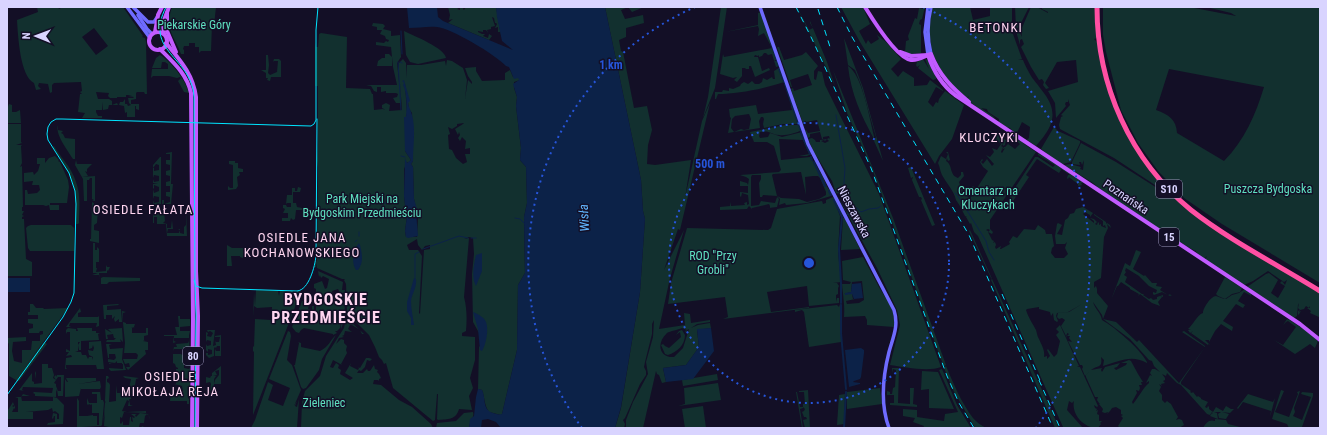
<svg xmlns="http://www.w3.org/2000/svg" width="1327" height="435" viewBox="0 0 1327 435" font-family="'Roboto Condensed',sans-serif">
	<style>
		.green { fill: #12302f; fill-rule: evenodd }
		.water { fill: #0c2248 }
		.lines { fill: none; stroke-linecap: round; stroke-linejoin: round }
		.stream { stroke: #0c2248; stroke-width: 1 }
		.canal { stroke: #0c2248; stroke-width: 2 }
		.secondary { stroke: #6f6bff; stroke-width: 3.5 }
		.primary { stroke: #c25bff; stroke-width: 4 }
		.highway { stroke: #ff4fa3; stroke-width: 5 }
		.tram { stroke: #00e5ff; stroke-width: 1 }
		.rail { stroke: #00e5ff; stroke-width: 1; stroke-dasharray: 6 5; stroke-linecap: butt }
		.ring { fill: none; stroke: #2655da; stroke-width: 2; stroke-dasharray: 2 4 }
		.labels { text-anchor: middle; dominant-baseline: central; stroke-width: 3; stroke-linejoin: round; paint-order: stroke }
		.shield { fill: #130f26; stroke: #9e99be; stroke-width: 1 }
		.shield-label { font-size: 11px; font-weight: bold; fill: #d9d4ff }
		.park-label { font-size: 12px; fill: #5fe0c0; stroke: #130f26 }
		.street-label { font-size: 12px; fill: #d9d4ff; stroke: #130f26 }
		.neighbourhood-label { font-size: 13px; letter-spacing: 1px; fill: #ffd6f0; stroke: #130f26 }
		.water-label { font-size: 13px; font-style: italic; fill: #62b6ff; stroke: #130f26 }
		.district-label { font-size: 16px; font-weight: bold; letter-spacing: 1px; fill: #ffd6f0; stroke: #130f26 }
		.centre { fill: #2655da; stroke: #130f26; stroke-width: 2 }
		.ring-label { font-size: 12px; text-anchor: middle; font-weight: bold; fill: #2655da; stroke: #130f26; stroke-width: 3; stroke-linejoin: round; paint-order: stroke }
	</style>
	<rect width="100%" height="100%" fill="#130f26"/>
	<!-- green -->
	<g class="green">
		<path d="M37,7h21l1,2 4,-2h60l20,29 -1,1 3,1 1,4 1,52h-2l-1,-2h-7l-1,1v6l-5,1v4h8v6l-3,-1v-3h-1v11h-8v-5l-2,1 -1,-7 -5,-1 1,-3h3l2,-3v5h2l1,2 3,-1 -2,-2 -1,-5h5l1,-1 -6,-1 4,-1h-6v2h-9v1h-7l-2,-2 1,-3 -13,-1 2,7h11l3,2v4l5,-2 1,2h-9l-1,4 -5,1 -1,-8v8h-6v2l2,4h4v2h-20l3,-5 -7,-1 2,-18h2l-2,-2 2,-1 -1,-9 -27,1 -2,2v7l-2,1 -2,-9 -9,-1 -1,3 3,3 -5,1 -2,-7c-14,-7 -16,-47 -17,-63l21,-8zM94,28l14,18 -12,9 -14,-18z"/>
		<path d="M172,7h44l-2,18h-2l-1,26h-10l-2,2v-6h-4v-4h-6v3h-5l-1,3 1,1v4h-3c-6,-17 -17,-25 -9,-47z"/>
		<polygon points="448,7 460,7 457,9 460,10 460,7 464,7 463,9 464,10 466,7 496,7 501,36 500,32 498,32 498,27 495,28 497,24 496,23 495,23 494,18 492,17 495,26 491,27 491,29 487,30 488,33 486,30 483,30 483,29 483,32 478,31 478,32 482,34 485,34 483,36 488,38 489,34 492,36 489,40 448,23 453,19 449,20 450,15"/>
		<path d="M605,7h39l-12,5 -4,-5 -7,3 4,9 18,-4 1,8 -18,5v9l-7,3 2,11 2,1 11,56 13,-2 5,24 -4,15 -1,19 8,1 36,-5 -6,38 17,-77 8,-18 -30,127 -2,-1 -14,41 20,-40 -14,48 -11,51 26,-4 -1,-12 6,1 1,9 19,-3v2l-13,2 -6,4 7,-3 12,-2 1,5 -14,2 2,17 -13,18 -23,3 3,14 -4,1 -3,-8 -2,-1 -1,-3 -13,57h-17v-8l7,-18 15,-28 -2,-12 7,-25 1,-17 -2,4v10l-7,28 -1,5 2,4v4l-6,9 -15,34 -2,2 2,4 -1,4h-9l6,-20 19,-116 5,-73 -2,-8 -2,-31zM682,328l5,2 -2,1 1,2 1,-3 2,-1 -6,19 -9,9c-15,1 -18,-14 -7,-24 3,-2 11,-3 15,-5z"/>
		<polygon points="721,7 727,7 715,88 703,118 708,97"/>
		<polygon points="797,7 809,30 813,28 810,23 810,21 827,62 835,86"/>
		<polygon points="841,7 863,7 870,24 859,31 866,44 868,40 871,44 879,39 877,35 886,42 901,59 891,69 898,77 903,71 914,78 914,86 927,85 930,80 943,90 943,91 936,87 928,102 933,107 936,102 938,103 939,99 945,91 964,105 952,139 939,156 935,164 860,42"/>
		<polygon points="923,7 925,7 922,19 920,20 919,24 921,25 921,53 911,54 905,52 906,41 909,40 908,36 915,18 917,19 919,8 923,9"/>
		<path d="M932,7h38l3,13 17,-4v-9l22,1v18l-3,3 1,3 3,2 9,25h-4l5,1c2,5 5,11 8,16 11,16 28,29 19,50 -3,7 -9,14 -14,20l-9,-6 2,-2 1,-11 -8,-5 -6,13 -6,-7 -4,-1 -7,-5v-3l-11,-7 -1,-3 -6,-1 13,9 2,3 -4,-2 -25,-18 2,-4 -2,2 -22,-20 -12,-24 -4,-19v-11z"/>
		<polygon points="1015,7 1029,7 1019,27 1017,28 1016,28"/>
		<polygon points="1031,7 1037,7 1048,13 1048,12 1042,9 1042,7 1096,7 1097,38 1094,39 1098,43 1099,52 1131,143 1189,210 1320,292 1319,317 1310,313 1311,311 1307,308 1310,308 1309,306 1309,308 1306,306 1304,309 1300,310 1299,312 1301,311 1296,319 1299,314 1298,315 1298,311 1300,310 1298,308 1299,303 1298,305 1297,316 1294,318 1247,287 1266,274 1269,273 1278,280 1271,293 1278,298 1285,286 1280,283 1282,281 1285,285 1287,280 1284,282 1268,271 1253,281 1244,285 1205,260 1207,256 1204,259 1196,252 1195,250 1195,251 1183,244 1183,243 1182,243 1177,241 1101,190 1093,183 1064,165 1070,164 1081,167 1080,169 1083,170 1084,160 1082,165 1081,162 1079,162 1080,165 1072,164 1072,162 1081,143 1116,162 1165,193 1164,191 1114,158 1060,129 1059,125 1061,117 1063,116 1061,115 1070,105 1068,99 1068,102 1066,102 1065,104 1066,106 1056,118 1055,103 1048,91 1078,82 1076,60 1057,62 1045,83 1049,88 1046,89 1043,85 1044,82 1042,79 1039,80 1031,67 1021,47 1024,44 1022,39 1020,40 1020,45 1016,31 1020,30 1019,31 1022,37 1021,30"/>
		<path d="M1103,7h86l47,9 -5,-3 -25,-6h114v276l-98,-59 -38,-26 -26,-27 -20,-28 -17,-33 -15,-58 -3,-17zM1169,69l95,18c-8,27 -20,54 -40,74l-47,-28c-1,-14 -8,-18 -21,-23z"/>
		<polygon points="761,12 777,59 774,61 777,61 779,66 771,69 776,67 772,54 768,55 766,53 764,53 762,56 759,57 759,55 758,56 755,55 754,57 758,57 762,71 769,68 770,70 755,77 751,66 749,66 749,69 746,69 745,68 742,68 742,76 737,82 734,80 737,77 733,78 720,74 723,54 724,57 772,48 764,33 758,36 759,29 758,26 725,32 758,25 758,13"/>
		<path d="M373,23l10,1 2,2 -2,3 8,2v5l9,-1 1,22 -4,6 2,19v-19l4,-4 3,4 1,15v-13h14l24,-4 1,5 1,-6 5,1 11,7 4,12 -2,19 3,-19 4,4v-2l-4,-6 -3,-8 11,-1v4l6,10 23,-1v-7l5,-3 3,7 6,1 1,2 -6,2v6l3,9 -1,9 5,42 -1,12 6,7 1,36 -3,14 1,56 -7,12 -1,65 -15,64 -1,1 -12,-3c-5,-7 -4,-14 -7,-22l-4,-1 1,-42 5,-5 -11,-20 -1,-48 2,-20 -1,-16 -4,-1 -5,2 5,-1 -5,59c3,11 3,23 2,34l-4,2v3l13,1v23l-5,18 3,10 -4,8 3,14 -13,-1c-3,11 -11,10 -21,11l-1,-1 1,-25h-1l-2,26 -2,1 -40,-33 -7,-25 -2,1 -2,-4 -3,-3 -4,-10 -6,-12 -22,-22 -1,-29 -2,-4 1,-1h-3l-25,-11 -1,-6v5h-2l2,-7 1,2v-11l1,-83 -1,-7 1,-17v-85v27h-3v-44l1,5h2l1,-13 2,-1 26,4 -1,51 24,1 2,5h1l1,16 9,-1 2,1 -1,-1 -2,-1v-3l4,-2 4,2 -1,6 13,-1 -2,-27 1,20h-5l-3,-5 4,-1 1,-3 -2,-1h-10v-2l-5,1v-5h-4v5l-3,-1 -3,-5 -5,-1h31l-4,-18 -1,-10v9h-15l1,-5 4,-3h3v-4h4l3,3 -1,-10 -15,-2v-3l8,1 2,-2 2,1 1,-2 -3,-1 -1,-3 -5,-2 2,-4h-5v-3l-5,-1zM405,84l4,25 3,4 1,48 -2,3 2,3 1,32 4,18 -1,20h-11l-1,-6 2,-15 -1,-3 -2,-17v-27l3,-7 1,1 3,-3 -6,-9 1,-36 1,-2zM464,123l-1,1 -8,5 3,6 1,-3 1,3 -2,3 2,3 2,-4 4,4 -1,8 5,-1v6h-5l2,8 -4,2 -7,-6 -4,-8 -3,-1 -1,-14 2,-1 -2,-7 4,2 5,-3v-2zM417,239l1,6 4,5 3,-4 5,-1v4l-6,1 -4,64 -1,-1 3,-57 -4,-6h-9l-2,-5z"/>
		<path d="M404,31c10,5 41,17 42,27l-28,6 -8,-2 -4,-7z"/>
		<polygon points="844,38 863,88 883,161 874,141 876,137 861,85 855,70 848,65"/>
		<path d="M777,47h2l5,13 18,-5 4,-3 12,14 -4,5v8l2,1 2,-9 4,1 3,13 54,109 62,173c-13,5 -37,0 -51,-2l10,-40 -3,-15 -20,-42 -40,-73 10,17 1,-1 -9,-17 -3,-1 -4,-12 -18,-29 -6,-13 4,-1 3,2 1,2h4v-2l7,-1 -2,2 -1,-1 -3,1 4,2 4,-2 -2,-2 2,-1 1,1 -1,-3 -6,1v2h-1l-2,-7 -10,2v3l-2,1 -3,-8h1l2,3 12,-2 -3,-11 -11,2v-1l-3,1 2,7 -10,-28h1l-2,-1 -3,-11 2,-1 1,3 18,-6 -4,-11 -18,6 2,7h-1z"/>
		<path d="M160,55c11,6 26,26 29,38l-5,-1 -6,-11 3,-3 -1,-1 -3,1 -8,-2h-16l-2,2 1,-9h16v-5l-3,-2h-3l-1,6h-9l4,-10z"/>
		<polygon points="266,55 268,55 269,65 268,73 270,75 277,72 278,61 274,61 273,62 274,59 279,59 281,61 281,77 271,77 270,81 267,80 268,78 266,78 266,73 261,70 266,70"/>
		<polygon points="923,59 929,69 925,59 928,60 938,79 936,77 936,79 933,80 918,68 920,65 917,67 916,65 917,62"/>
		<path d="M848,66c14,8 22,54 26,70v3c-13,-24 -23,-45 -26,-73z"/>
		<path d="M779,68l1,1 4,13c-21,7 -47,12 -66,12l-2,5h-1v-7h7l1,-2 6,1v-3l4,1 7,-3 1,-2 3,-2 4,2 4,-3 3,3h4l3,-2 1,-4 4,2 5,-3 1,2h2l-1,-8z"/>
		<polygon points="833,70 893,218 946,365 944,366 940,357 891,219 871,166 847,113"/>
		<polygon points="9,104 12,105 12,112 16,112 20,110 21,123 7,123 7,109"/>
		<polygon points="756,105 758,114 792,110 791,106 794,106 799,123 797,124 783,124 764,128 763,124 764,119 763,117 761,117 759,121 760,128 734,132 741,129 744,130 749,129 751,119 749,114 735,116 732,119 731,128 734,132 728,133 731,118 730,117 729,109"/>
		<polygon points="7,124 21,124 21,142 22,143 16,145 22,145 21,146 22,163 20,167 22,166 23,207 22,207 22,211 24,211 22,215 24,216 22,217 22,219 24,219 26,259 32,262 32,276 7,276"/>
		<path d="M58,125v5l5,1 -2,2 2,1 2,4 10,1v20h-2c-7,-11 -18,-25 -15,-34z"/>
		<path d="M785,125h15l2,5c-6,3 -16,6 -23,5 -9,-1 -9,-5 -19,-3l-1,4 1,2 8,-1 2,-4 12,4 20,-5 9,22 -4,2h-8l10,-2 -6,-14 -24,-1 2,21 29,-3 13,20 4,10 5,6 -1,3 -24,7 -21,2 -1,-2 -6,2 1,-6 -3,-3 -14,-1 -1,2h-2l-1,-14 2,-4v-4h-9l-1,2v29l8,-1 2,-4 14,2 2,-6 2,2 -2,8 -17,2 10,-1v-2l-1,-2 -17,4v1l-3,-3 -2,3 -27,1v-3l10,-1v-4l1,4 14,-1 -1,-2 3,-1v3l2,-1 -1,-9 -6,-2 -1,4 -1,-1v-4l8,1v-7h-8v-5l7,2 1,2 1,-6 -3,-2 -6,-2 39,-3 2,-2 -7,-24 -7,-4h-13l-4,-10zM801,172l5,23 -1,-18 8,-1h5l2,2 6,14v3l-7,4 -12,3 -8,-3 -18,-1 -4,-2 -5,-21 1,-1z"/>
		<polygon points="1054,127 1058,131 1080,141 1080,143 1071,162 1063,164 1059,163 1041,149"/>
		<path d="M990,131l6,4 2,-3 2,1v4l6,3 -1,5 -2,1v-2l-2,2 2,1 -2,5 1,1 3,-5 -3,2 2,-3h1l3,-3 -1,-2 6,-5 3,2 -4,-1 -4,6 7,5 5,-5 -3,-3 1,-1 2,1 1,-1 3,4 12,8 -46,68v9l3,3 -1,2 -4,-2 2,-2 -2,-1 -2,1 2,1v1l4,8 2,1 -1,2 2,-1 1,3 -1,2 1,2 5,-3 -1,3h1l9,-5 -1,-2 4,-6 4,2 7,-9 11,1 3,-5 7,5 1,4h6l2,12 -2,2 -1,5 4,5h9l4,-4 -3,-6 2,-6 -2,2h-9l-1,-8 2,-12 1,-1 4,2 -5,9 5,1 3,-15 3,-2 2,-4 4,-1 2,-4 7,-2 10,6 -3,4v-2l-5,-3 -2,2 11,9v-2l-4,-3 4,1 3,3 -2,2 2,1 1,-3 1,1v2l2,-1v2l5,2 -1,-3 -2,1v-5l-9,-6v-1l12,8v2l1,-1 3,2 1,3 -4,-4 1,4 -4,9 -3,41 -7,4v6l2,-2 1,3v4l11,13 -5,13 13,3 21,20 2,-2 40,43 26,-36 -23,-15 2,-1 21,15v1l-24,35v2l10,7 -1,1 2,1 1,-1 4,5 1,-1 3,2v1l7,3 -3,5 2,1 1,-2 1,1v2l4,3 3,-5 7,4 3,-5 5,3h3l-4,4 -8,-1 7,2 -3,5 -7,-1 -1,-4 3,-2h-7l3,1 1,6 -8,-3 2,-3 1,1 -1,-2 -2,3 -3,-1 -26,-29 -4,-2 -10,-10 -1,3 -4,-2 3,4v2l-2,1 2,2 -4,1 1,2 -3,-2 2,3 -2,4 3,4v5l3,3 2,-2 4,3 7,13 -2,3 3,-1 3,1 2,5 -5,3h-59l-2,-2 5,-8 -2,-2 2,-1 -2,-1v-4l-5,-3 -4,1 -2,3 -3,3 1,-2 -3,1 -3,-1 1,-3 -4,-5 1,-1h-1l-2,-3 1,-3h-3l-9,-20v-2l4,-4 -5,5 -3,-7 1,-2 -1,-2h-2l-12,-24 4,1 -3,-4 1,-2h-3l2,-2 -2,-1v2l-1,-1 1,4 -6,-12 4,-6 -3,-2 -3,1 -2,-2 1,-4 11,-1 13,-8 -14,8 -11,1 -1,3 2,5 -1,1 -3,-2 -1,-7 -2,3 -1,-4 -11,-3v-2l-12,2 -1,1c2,7 7,14 10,20 1,3 1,6 3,9 3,7 6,11 5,18l3,-1v3l3,-3 -3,-6 1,-1 6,8 3,-3 3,-13 -4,-6 3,-3 -3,-3 4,-4 19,41 -2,1h3l18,39 -1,1 -3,-2 1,3 2,1 -1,2 2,-1 -1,4 2,1v6h3l-2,2 1,1 -3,4c-14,1 -27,-14 -24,-27l-2,2 -3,-2 -2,9 16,18h-19l-1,-1 -85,-191 -4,-4 -3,-9 -1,1 -4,-7h1l-2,-1 -5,-10 -4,-6c-2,-9 -9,-16 -14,-25 -2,-4 -2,-8 -4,-12l3,-7 5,3 2,-5 -2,-2h2l2,8 -2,1 -1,-3 -1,3c7,4 3,14 12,17l3,-3v-3h2l1,4 -5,6 2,6 5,2 1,5 3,4 4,-8 -3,-3v4l-2,-1 1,-3 3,-2 2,2 -2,1 2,1 2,-2 11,-17 -5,-4 -3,-5 2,-3 1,1 -2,2 2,2 4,-5 5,7 2,-2 -8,-9 4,2 4,-5 -2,-4 5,2 4,-6 -3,-3 -3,2 -1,-1 1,-1 -2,-2 2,1 2,-2 -5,-4 -2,2 2,2 -2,-2 1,-3zM1093,302l9,13 1,4 27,20 19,21 3,1 2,5 6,6 -5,-3h-3l-2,4 2,3 -2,-1 -4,8 3,-2v2c-7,6 -10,14 -16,21l-1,-2 5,-9 -1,-3 3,1 1,-3 -1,-3h3l-1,-3h2l-5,-8 -7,-13 -2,-1 -8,3h6l-1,2 -10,5 -2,-2 3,-1 3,-4 -15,4 -3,5 -1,-2 1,-2 -11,2c6,-5 12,-1 10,-13l3,3 -1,6c17,-5 28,-12 44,-3v-1c-7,-13 -31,-34 -45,-42 -1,-7 -7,-11 -9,-18z"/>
		<path d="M54,146c7,12 18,22 22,36 5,13 3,27 3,41l-1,1h-3c0,-11 2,-22 0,-32 -3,-17 -14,-31 -22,-45z"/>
		<polygon points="172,152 171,184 173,184 171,204 162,204 162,200 164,200 164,204 170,202 170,197 166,196 166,192 170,192 170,186 166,186 166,182 170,181 170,176 166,175 166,171 170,170 170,165 166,164 166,160 170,160 170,154 166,154 166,153"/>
		<polygon points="1038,153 1054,163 1042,154 1080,179 1079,182 1080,182 1081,180 1082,181 1083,183 1081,183 1082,185 1078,186 1078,184 1070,178 1069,177 1068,179 1067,178 1068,175 1070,175 1060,168 1061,170 1059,173 1037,159 1026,175 1029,177 1011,204 1013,206 1008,202 1011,194 1035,157 1038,157 1053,167 1055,165 1038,155"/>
		<polygon points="55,156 59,160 58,161 60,162 68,180 69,187 67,203 50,203 50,205 59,205 59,210 50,210 49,205 46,206 43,205 25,205 25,190 27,190 28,194 37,193 40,190 39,185 32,185 33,181 24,182 24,173 33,172 34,175 38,171 40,164 37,164 37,158 45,158 45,163 49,158"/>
		<polygon points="160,157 161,157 161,204 153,205 153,200 154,203 159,202 159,197 154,196 153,199 153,189 154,193 159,191 159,187 154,185 154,189 153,188 153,184 158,184 153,183 153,179 154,182 159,181 159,176 154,175 153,178 153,168 154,168 154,171 159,170 159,165 156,164 153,168 153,165"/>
		<polygon points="76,160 77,164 92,164 87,169 87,172 85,171 88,176 82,177 95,176 95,201 92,201 94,200 92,199 92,178 90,178 89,180 87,180 87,201 84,201 83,179 75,165"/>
		<polygon points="229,161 235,161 235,163 238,163 238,168 243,169 243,172 239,172 240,175 237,177 238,186 236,189 228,190 228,186 230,188 233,188 233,165 229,164"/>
		<polygon points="911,167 935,225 932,226 921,200 922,199 921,197 919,197 912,180 913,177 911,178 908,168"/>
		<polygon points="298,187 301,188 300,192 293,192 293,203 296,203 297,207 302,208 303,210 296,210 295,219 293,220 291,218 290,221 282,221 282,218 288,218 288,213 283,213 285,209 283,208 283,205 286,205 287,207 291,207 291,203 287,203 286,204 287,195 292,195 292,188 295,188 295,191 297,191"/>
		<polygon points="833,197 835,199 860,249 841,250 843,218 844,218 836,205 840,216 838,252 841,282 833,283 837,283 839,286 838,288 838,294 836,295 836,302 837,298 839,298 839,303 809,306 807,286 767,292 771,312 809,307 809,308 723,319 728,317 725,297 668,304 671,283 687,228 768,230 771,228 777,209 822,201 823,204 826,203 826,200"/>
		<polygon points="92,202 94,203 94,207 98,208 98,204 99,218 98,209 97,223 94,225 94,230 99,231 99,226 99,243 90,241 90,239 94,239 91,239"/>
		<polygon points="188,204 190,204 190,210 186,210 187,236 167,236 166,224 157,224 157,217 154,217 154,223 153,223 153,215 161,214 164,211 165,221 163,223 167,224 167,228 171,228 172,220 173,229 168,229 167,233 179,233 180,230 178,229 180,229 180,233 184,234 184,227 186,225 186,207"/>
		<polygon points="31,225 71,225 74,228 74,251 30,251 28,248 26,228 28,226"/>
		<polygon points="970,230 1056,421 1055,422 1056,422 1058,424 1057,425 1059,428 1055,428 991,280 992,279 991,278 969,231"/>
		<polygon points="93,243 95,243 95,250 97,250 97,247 99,249 99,262 96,262 96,268 97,268 96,272 106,271 106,265 107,267 110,267 108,271 107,270 107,273 99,273 100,280 99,275 92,275 98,273 93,273"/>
		<polygon points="227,245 232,248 243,248 243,258 240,257 240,256 231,256 232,266 227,266"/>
		<polygon points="1136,250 1141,252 1133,269 1144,276 1145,275 1152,283 1157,283 1156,286 1162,287 1160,290 1168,295 1171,294 1170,295 1172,295 1170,296 1162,292 1154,295 1153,294 1153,292 1156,293 1157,290 1149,286 1139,276 1126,268 1125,271 1126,272 1124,275 1127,277 1125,282 1142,294 1144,294 1143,295 1149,299 1151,298 1153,300 1157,299 1157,297 1163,295 1163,297 1160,296 1162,297 1158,302 1160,306 1152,303 1140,294 1138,296 1139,294 1130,289 1130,288 1121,282 1118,286 1117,286 1111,300 1125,263 1130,266"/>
		<path d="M863,257c5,10 11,20 16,30 9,16 16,19 15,40l-27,-2v-5l-2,-4 -21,1c1,-11 -1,-21 -2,-33h8l1,-2 -8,-2 -1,-19zM862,281l2,19 -5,3 -12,1 -1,-3 9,-2h-2l-1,-5h-8l7,-2 1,-10z"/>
		<polygon points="318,271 343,282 342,290 345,290 345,293 340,293 338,289 332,291 333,299 337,299 339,295 346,294 344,315 346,315 346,316 341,329 340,319 340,328 337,331 335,331 337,333 333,335 333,334 304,328 301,330 299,333 296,332 292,327 302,301 305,300 305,302 303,302 303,303 306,302 309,305 308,309 311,310 310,313 308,314 312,313 312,306 314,306 314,312 316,312 316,302 315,301 317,294 316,294 316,289 314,288 314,284 322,281 325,289 327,288 329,279 323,276 321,278 320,275 319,277"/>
		<polygon points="103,277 140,278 140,281 109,282 107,284 101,284 101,278"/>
		<polygon points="1225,277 1242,288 1240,292 1232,294 1225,299 1218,296 1216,294"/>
		<path d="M1245,289l7,6 -1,-1 -1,3v-2l-6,-3 -6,9 7,4 -2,3 -7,-4 -13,17 10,6 -1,4 -11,-7 -6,7 -6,11v-2h-4l5,5 -2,-1v1l-17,-12 2,-2 -3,2 -2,-3h3l-3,-1c5,-4 9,-14 15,-16 0,-5 8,-17 13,-17 4,1 7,3 10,3l6,-4 7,-2z"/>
		<polygon points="256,290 278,291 279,296 280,291 300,291 301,293 299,294 299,297 253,415 254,351 253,352 253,346 254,347 255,319 271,320 272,307 257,308 254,306 253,317 254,293 254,292 255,306"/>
		<polygon points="30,304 33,304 36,308 43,308 44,309 68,308 23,370 44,342 47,344 22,377 19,381 16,381 16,380 9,376 9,344 7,341 7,338 26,337 26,341 13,342 12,351 14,361 22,363 22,350 31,350 32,341 40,341 40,335 43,334 43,331 40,331 39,333 29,333 29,329 33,328 33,324 28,323 28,319 38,319 38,315 28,315 28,312 30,312"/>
		<polygon points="118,304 119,305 107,306 107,310 121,309 122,322 119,322 119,319 115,322 114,319 115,316 112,319 112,315 106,315 106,319 104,319 103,305"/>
		<polygon points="840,304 842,305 841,342 809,347 804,312 802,310 795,312 795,310 837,305 839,307"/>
		<polygon points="80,308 81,312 78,313 78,317 98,317 99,316 99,326 96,327 97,323 70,323 69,326 71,327 66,327"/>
		<polygon points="122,311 126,312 123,313 123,322 126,323 126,324 135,324 134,327 131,327 135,328 132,328 132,333 146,333 146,328 148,328 148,335 144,336 144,340 145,340 143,341 148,342 148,350 145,350 146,354 128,370 126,367 130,367 129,363 125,364 123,359 137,359 138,355 136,353 124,353 125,343 123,323 130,326 123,323"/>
		<polygon points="178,316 180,316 180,319 190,319 190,326 180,327 180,331 190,331 189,335 190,366 184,365 184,368 189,369 190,368 190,386 188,398 189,399 189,404 187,404 187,401 170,401 171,390 173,390 172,396 173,396 173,394 178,394 178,391 181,391 182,393 183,391 182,386 174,384 176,384 176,372 174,371 176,371 176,369 178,369 178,368 176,367 175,364 173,363 173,354 181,354 182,355 189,352 189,349 174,349 173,351 174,347 177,347 176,344 188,343 189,341 189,338 174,338 174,341 176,342 173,343 174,336 164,336 164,335 177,335 175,327 173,327 179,327"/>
		<polygon points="348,319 364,334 362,334 360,330 352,325 350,325 348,329 352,332 345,331 344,335 342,336 344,337 339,338 336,344 341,339 344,340 344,343 347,346 346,350 347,353 341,364 342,365 333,360 330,367 333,368 336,363 339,365 338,368 341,370 340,374 350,380 353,378 345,373 351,363 350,366 358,370 359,368 358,367 360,368 366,358 369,358 372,359 370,361 367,360 365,367 361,371 359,370 357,373 363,373 367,369 368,371 370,371 374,365 375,369 378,370 377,372 379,374 381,378 379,379 379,381 378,380 374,380 373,384 381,385 399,400 412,407 431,424 433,428 301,428 302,402 305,391 320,376 326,356 344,328 345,323"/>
		<polygon points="1287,319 1289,320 1288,319 1300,327 1301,326 1318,341 1315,348 1310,344 1295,354 1274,340 1283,345 1296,327 1288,321 1286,322 1283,325"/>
		<polygon points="68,328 76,329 76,331 78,331 77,328 92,328 92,331 96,331 96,333 100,333 98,334 99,340 81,341 81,350 79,350 78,345 80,342 78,342 78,351 75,352 81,352 82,355 86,355 88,359 89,357 92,357 92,360 93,357 89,355 88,350 93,351 94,348 93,345 92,348 89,349 89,342 101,341 104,369 97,369 96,365 66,365 66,368 67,369 65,369 66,358 72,357 71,355 66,356 69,352 66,352 66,349 70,351 70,332 67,332 66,334 66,330"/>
		<polygon points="122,328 123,342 120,339 121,342 106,342 107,340 114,340 116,338 114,338 113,334 107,335 108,339 106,339 105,329 112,333 108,329"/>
		<polygon points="207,330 215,330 213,346 216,345 215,340 215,342 219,342 220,337 215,337 215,336 221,335 221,356 215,356 215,349 216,351 220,351 220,346 217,346 216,348 215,347 214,348 214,356 209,358 206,355 206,353 208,353 208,355 212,354 212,350 208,349 208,352 206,350 206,344 207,346 211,345 211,341 207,340 206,342 206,338 207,338 206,338 206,332 208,333 207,336 211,337 213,333 210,331 208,332"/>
		<path d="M682,330l3,5c0,10 -8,17 -17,20l-3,-1 -4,-9 2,-1 2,2 4,2 12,-11 -1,-5 -4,3 3,-4z"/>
		<polygon points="288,331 290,332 291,336 287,360 292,365 301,390 294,406 297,401 295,406 297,407 299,399 297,428 251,428 255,420 268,382 273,385 268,400 283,406 290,388 269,379"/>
		<path d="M336,335l-14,24 -3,11 -13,18 -3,1 -2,-2 -7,-22h1l4,-22 -1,-1 3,1v4l19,4c9,-4 10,-11 16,-16z"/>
		<polygon points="106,344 112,344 109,345 110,349 123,348 122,359 126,370 111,371 109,369 109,363 112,363 109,364 109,368 123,369 123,364 122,364 122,363 117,363 117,361 115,363 108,362 108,359 114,360 116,358 115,354 109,354 109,358 108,358"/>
		<polygon points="42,364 48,364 48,368 52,368 54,375 53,378 56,380 54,383 56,384 56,386 58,391 61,391 61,377 58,377 56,380 54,377 56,375 57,377 57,375 64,375 63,396 58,396 57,389 56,392 53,392 56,392 56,397 35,396 35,394 33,393 34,392 52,393 53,388 23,387 22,390 24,391 19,390 32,373 32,379 36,379 35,373 36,371 36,379 32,379 32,381 34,382 34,384 42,383"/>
		<polygon points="221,366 221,384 214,384 215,380 219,375 219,370 215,371 217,375 213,376 216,376 214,379 214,388 211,391 206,390 206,389 210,390 211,384 210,382 206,383 206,376 206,377 210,378 211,376 212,376 212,373"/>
		<path d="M946,366c7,17 16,38 27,52 3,4 8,7 13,10h-11l-1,-2 -21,-36 -9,-22z"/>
		<polygon points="892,368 899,368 898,403 910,404 910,388 914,388 913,404 917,405 917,407 890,405 890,403 894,403 894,395 887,395 887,391 890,392 890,394 892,394 893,388 895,387 896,370 893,369 892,373"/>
		<polygon points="942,369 957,405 971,428 923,428 924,426 913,422 915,418 903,416 903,409 917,410 917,417 944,421 945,414 958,412 939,370"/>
		<polygon points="922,371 938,372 954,409 929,408 929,389 921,390"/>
		<polygon points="717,374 718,380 683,386 682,380"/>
		<path d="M105,376l1,24v-24h2l1,2 -2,1v3l2,1 1,2 -1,17 7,-1v-16l1,8h7l1,-4v4h3l3,-14 -6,-1 -2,-2 16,2 -3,1 -1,6 -2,1v8h-2v5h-2l1,6 3,1h-5l1,-5 -2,-1 -5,11 5,1 19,-1v2l-22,-1 -2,6 -2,-1v6l1,1 2,-3v4h6l1,-8h1v4l2,1 -1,-5 2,1 1,-1 -4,-3h6l-2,1 1,2 4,-4 8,1 2,6 -1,-4 -2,-2 -2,2 -1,7h-4l-1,4 2,1 1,-2 2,1 5,1c-12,0 -36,1 -45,-2l1,-16 -2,15 2,-22 1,-2 -1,1z"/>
		<polygon points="66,378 96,378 96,381 78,384 100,381 101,387 100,389 81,389 81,388 79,396 65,397 65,379 67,382 68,382"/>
		<polygon points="718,383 721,400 678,406 685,404 684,388"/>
		<polygon points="880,388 882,404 847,409 847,392"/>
		<polygon points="808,390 810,428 805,428 803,420 807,419 806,417 804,417 802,412 804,411 805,409 803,407 803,408 800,409 803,428 802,428 796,392 797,392 800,407 803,407 803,404 805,404 804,392 799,392 799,391"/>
		<polygon points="1281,390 1284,391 1275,412 1289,417 1298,394 1297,392 1300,391 1294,408 1295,412 1293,416 1302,420 1311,397 1301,394 1302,392 1313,393 1313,396 1302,427 1300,428 1289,428 1287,424 1272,419"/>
		<polygon points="100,391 101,400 103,400 104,403 102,425 101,426 82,426 100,427 100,428 77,428 77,426 81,426 77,426 77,398 79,401 79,416 87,416 93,415 93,416 97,416 97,425 99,425 99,413 92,413 92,404 91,405 89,404 88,405 87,404 87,398 89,403 97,403 97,394 92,394 92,392 100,392"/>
		<polygon points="23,394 30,396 21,396 22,401 53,401 53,397 57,398 64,405 63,424 47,425 48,423 55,422 55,416 54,416 53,419 52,418 53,413 57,414 57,419 59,419 59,414 55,411 53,412 52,408 48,410 26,412 33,412 33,419 7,419 7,412 8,412 8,410 13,402 14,405 12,406 14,407 15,405 15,409 14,408 12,412 18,412 18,398 15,397 21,397"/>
		<polygon points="845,394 844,424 837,425 839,395"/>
		<polygon points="1248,394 1273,402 1275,398 1270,417 1271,411 1243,402 1238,409 1237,408"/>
		<polygon points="703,406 706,428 685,428 682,409"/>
		<path d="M473,412c2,5 -4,10 -4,16h-33l1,-5 19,-2 8,-8z"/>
		<path d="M1215,419l11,1 2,4 16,4h-41c3,-5 6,-9 12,-7z"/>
	</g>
	<!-- water -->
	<g class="water">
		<path d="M407,7h30l1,10 5,4 70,29 -11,-9 -5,-24 -1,-10h109l36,173 2,31 2,8 -5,73 -19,115 -6,21h-114l-5,-6 -8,-3 -6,1 -1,8h-12l1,-9 4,-3 2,-19 2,-8 4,1c4,7 0,20 11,23 3,1 6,2 9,1l15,-64 1,-65 7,-12 -1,-56 3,-14 -1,-36 -6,-7 1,-12 -5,-42 1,-9 -4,-13 6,-4 -1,-2 -4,1 -5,-12 -3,-1c-10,-11 -55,-38 -69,-39 -9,-1 -19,1 -28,1z"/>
		<path d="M404,80l6,21 -2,2c1,5 3,8 4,12 4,14 1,31 1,46l-2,3 2,3 1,32 3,10 -1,3 2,24 -10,2 -2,-1 -1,-6 2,-15 -1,-3 -2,-17 1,-38 2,5 4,-3 -6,-9 -1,-34h2c1,-9 1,-24 -3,-32l1,-2 -2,-2z"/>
		<path d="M359,243l1,2c2,9 4,17 -2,25h-2c-5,-7 -3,-20 3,-27z"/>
		<path d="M482,253v18l-6,15c-5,-9 -2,-22 0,-31z"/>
		<rect x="7" y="278" width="23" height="14"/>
		<path d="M414,278l2,1c1,9 -4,14 -5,22 0,8 2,16 3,24h-3v-7l-4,-7v-9z"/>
		<polygon points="861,283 863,298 854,299 852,294 845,295 845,293 851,292 852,284"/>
		<path d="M473,312c5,2 11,5 13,10 3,7 0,23 -4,29l-2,-1 -2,-21z"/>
		<polygon points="711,328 714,351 693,379 666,382 663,368 686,365 699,347 697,329"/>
		<polygon points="861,348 864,350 864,353 861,377 860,379 854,381 853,382 860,383 860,384 849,387 845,350"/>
	</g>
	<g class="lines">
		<!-- stream -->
		<g class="stream">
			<polyline points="401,31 402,54"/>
			<polyline points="398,62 401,110"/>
			<polyline points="400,62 402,63"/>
			<polyline points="836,115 845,168 843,199 849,210 854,208"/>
			<polyline points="401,156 405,157"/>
			<polyline points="955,193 958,196 986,241 989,252 994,260"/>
			<polyline points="382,203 389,203"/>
			<polyline points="847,215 854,208 857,208 861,212 869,209 878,208 881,206"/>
			<polyline points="400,216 404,216"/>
			<polyline points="842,217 843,217"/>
			<polyline points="515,218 520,219 524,223"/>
			<polyline points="359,236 359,232"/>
			<polyline points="471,238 476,238"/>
			<polyline points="355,242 357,240"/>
			<polyline points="423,249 459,236 468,238"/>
			<polyline points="415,278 415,254 419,252"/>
		</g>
		<!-- canal -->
		<g class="canal">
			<polyline points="771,43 779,66"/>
			<polyline points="779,69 784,82"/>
			<polyline points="785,84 798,123"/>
			<polyline points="799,125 801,131"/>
			<polyline points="801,133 810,154"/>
			<polyline points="811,157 812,160"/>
			<polyline points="814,162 825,186"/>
			<polyline points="829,191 831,195"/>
			<polyline points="834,200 842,217 839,249 841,283 841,303"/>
			<polyline points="841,305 841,333 846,389"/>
			<polyline points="844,428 846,392"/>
		</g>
		<!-- secondary -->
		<g class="secondary">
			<polyline points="127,7 150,38"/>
			<polyline points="133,7 148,22 154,22 158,16"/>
			<path d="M760,7l48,137 86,166c5,16 -1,27 -5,42 -6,24 -9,52 0,76"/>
			<polyline points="928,7 925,32 928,55"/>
			<path d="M931,7c-4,16 -4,31 0,47"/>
			<polyline points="138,15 147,29 152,34"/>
		</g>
		<!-- primary -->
		<g class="primary">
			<path d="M865,7c8,13 32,51 46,53 8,1 13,-4 20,-6 8,21 21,34 38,48"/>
			<polyline points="167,13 167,31 176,52"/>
			<polyline points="155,32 158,15 162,7"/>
			<circle cx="158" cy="41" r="9"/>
			<polyline points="164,34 163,23 169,7"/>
			<path d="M166,43c14,17 27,31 30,54v174l2,45 -1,112"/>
			<path d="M160,49c13,13 27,25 31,44l2,226 -1,109"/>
			<polyline points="900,52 911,56 928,55"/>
			<path d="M928,55c5,15 14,30 27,40l345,229 20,16"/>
		</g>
		<!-- highway -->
		<path class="highway" d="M1097,7c0,78 33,153 94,203 38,30 87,55 129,81"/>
		<!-- tram -->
		<g class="tram">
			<path d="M166,7c-23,45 25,49 28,89l1,188 1,30 -1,114"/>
			<path d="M194,280l2,6 6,2 95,3c12,-1 18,-25 19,-35l1,-137"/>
			<polyline points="7,395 63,317 71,302 74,293 76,204 75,191 69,173 48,140 47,134 48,127 51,122 56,119 62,119 311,126 314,124 316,120 316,30 318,7"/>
		</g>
		<!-- rail -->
		<g class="rail">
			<polyline points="796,7 812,39 871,168 947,376 959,403 974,428"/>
			<polyline points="837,7 852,37 969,235 1053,428"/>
			<polyline points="818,9 831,50"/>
			<polyline points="1002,294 1042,385"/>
			<polyline points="1039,380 1060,428"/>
		</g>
	</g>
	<!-- distance rings -->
	<g class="ring">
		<circle cx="809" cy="263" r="140"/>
		<path d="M582 428A280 280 0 0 1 695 7M923 7A280 280 0 0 1 1036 428"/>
	</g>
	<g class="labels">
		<!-- shield labels -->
		<g class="shield">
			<rect x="1156" y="180" width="26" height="18" rx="3"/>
			<rect x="1159" y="228" width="20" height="18" rx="3"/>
			<rect x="183" y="347" width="20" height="18" rx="3"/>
		</g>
		<g class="shield-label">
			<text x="1169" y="189">S10</text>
			<text x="1169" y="237">15</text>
			<text x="193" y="356">80</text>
		</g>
		<!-- park labels -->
		<g class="park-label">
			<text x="194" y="25">Piekarskie Góry</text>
			<text x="1268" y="189">Puszcza Bydgoska</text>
			<text x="988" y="191">Cmentarz na<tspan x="988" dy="14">Kluczykach</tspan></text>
			<text x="362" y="199">Park Miejski na<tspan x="362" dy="14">Bydgoskim Przedmieściu</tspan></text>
			<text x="713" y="256">ROD "Przy<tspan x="713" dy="14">Grobli"</tspan></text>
			<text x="324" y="403">Zieleniec</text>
		</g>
		<!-- street labels -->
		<g class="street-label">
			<text transform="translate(1126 197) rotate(34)">Poznańska</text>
			<text transform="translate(854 212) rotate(62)">Nieszawska</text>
		</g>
		<!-- neighbourhood labels -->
		<g class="neighbourhood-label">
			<text x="996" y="27">BETONKI</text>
			<text x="989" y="137">KLUCZYKI</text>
			<text x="143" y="209">OSIEDLE FAŁATA</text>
			<text x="302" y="237">OSIEDLE JANA<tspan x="302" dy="15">KOCHANOWSKIEGO</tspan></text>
			<text x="170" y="376">OSIEDLE<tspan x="170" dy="15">MIKOŁAJA REJA</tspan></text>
		</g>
		<!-- water labels -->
		<g class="water-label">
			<text transform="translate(584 218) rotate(-93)">Wisła</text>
		</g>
		<!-- district labels -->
		<g class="district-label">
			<text x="326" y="299">BYDGOSKIE<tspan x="326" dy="18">PRZEDMIEŚCIE</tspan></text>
		</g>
	</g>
	<circle cx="809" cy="263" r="6" class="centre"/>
	<g class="ring-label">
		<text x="611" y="69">1 km</text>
		<text x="710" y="168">500 m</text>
	</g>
	<!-- border -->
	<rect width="1327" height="435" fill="none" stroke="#d9d4ff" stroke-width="16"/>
	<!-- north arrow -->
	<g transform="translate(36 36) rotate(271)" stroke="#130f26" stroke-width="3" paint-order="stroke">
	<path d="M0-3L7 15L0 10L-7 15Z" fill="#d9d4ff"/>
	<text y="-6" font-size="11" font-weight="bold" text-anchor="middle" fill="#d9d4ff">N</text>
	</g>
</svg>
